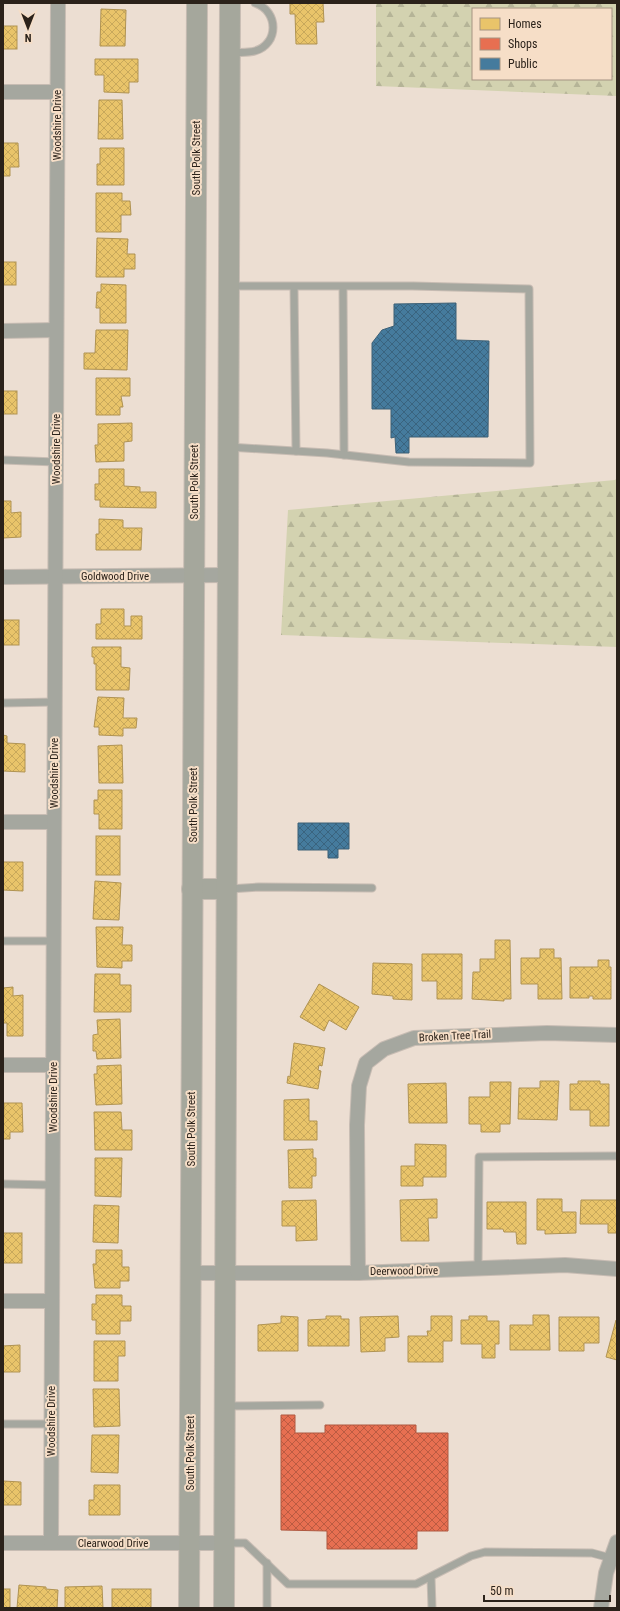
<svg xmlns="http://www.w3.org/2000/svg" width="620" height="1611" viewBox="0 0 620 1611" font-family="'Roboto Condensed',sans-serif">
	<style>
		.forest { fill: url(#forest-firs); fill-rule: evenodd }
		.homes { fill: url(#homes-cross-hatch); stroke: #b09352 }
		.shops { fill: url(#shops-cross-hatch); stroke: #af5840 }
		.public { fill: url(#public-cross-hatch); stroke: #3d6076 }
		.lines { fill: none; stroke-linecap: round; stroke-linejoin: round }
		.lane-casing { stroke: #c7bcb3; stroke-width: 9 }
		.street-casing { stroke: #c7bcb3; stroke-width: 16 }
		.secondary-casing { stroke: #c7bcb3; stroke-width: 22 }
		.lane { stroke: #a5a79f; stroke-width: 7 }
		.street { stroke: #a5a79f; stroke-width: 14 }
		.secondary { stroke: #a5a79c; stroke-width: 20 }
		.labels { text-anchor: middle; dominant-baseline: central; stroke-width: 4; stroke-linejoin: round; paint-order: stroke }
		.street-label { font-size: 11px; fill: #2b221a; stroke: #f6dec7 }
	</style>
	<defs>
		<pattern id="forest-firs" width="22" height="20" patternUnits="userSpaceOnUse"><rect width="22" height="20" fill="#d3d2b0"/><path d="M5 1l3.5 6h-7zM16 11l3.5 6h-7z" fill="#b5b497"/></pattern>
		<pattern id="homes-cross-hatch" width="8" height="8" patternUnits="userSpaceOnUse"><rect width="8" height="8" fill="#e9c46a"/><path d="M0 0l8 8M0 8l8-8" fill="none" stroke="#c8a85b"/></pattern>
		<pattern id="shops-cross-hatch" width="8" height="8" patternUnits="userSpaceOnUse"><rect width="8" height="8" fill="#e76f51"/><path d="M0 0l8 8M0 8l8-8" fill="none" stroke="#bb5b42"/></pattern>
		<pattern id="public-cross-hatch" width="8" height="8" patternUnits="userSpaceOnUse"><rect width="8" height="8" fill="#457b9d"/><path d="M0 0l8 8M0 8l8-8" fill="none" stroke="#3a647f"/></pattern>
	</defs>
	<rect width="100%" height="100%" fill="#ecded2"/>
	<!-- forest -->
	<g class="forest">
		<path d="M376,3h241v93l-241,-10zM473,9h138v70h-138z"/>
		<polygon points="617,478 617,647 281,635 288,510 615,480"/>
	</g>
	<!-- homes -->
	<g class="homes">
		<polygon points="290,3 323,3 324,22 316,22 317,44 296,44 295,14 290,14"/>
		<polygon points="101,9 126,10 125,46 100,46"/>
		<rect x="3" y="26" width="14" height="23"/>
		<polygon points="95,59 138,59 138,82 129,82 129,93 104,92 104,75 95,75"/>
		<polygon points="99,100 122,100 123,139 98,139"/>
		<polygon points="3,143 18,143 19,167 10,167 10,176 3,176"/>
		<polygon points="100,148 124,148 124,185 97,185 97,164 100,164"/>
		<polygon points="96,193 122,193 122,201 130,201 131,215 121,215 121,232 96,232"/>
		<polygon points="97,238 128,239 127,254 135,254 135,269 124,269 124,277 96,277"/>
		<rect x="3" y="262" width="13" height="23"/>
		<polygon points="101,284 126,285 126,323 100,323 100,308 96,308 97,292 101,292"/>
		<polygon points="96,330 128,330 127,370 84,369 84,353 95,353"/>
		<polygon points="96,378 130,378 130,396 121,396 123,407 120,407 120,415 96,415"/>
		<rect x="3" y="391" width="14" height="23"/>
		<polygon points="132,423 132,441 124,442 124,461 96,462 95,445 98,445 98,424"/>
		<polygon points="99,469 124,469 124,486 140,487 140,492 156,492 156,508 100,507 100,500 95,500 95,484 99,484"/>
		<polygon points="3,501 11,501 11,513 21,512 21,537 3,538"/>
		<polygon points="99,519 123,520 123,528 142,528 141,550 96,550 96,534 99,534"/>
		<polygon points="101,609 124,609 124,626 131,626 131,616 142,616 142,639 96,639 96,624 101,624"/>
		<rect x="3" y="620" width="16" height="25"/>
		<polygon points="92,647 121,647 121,667 130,668 129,690 96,690 96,664 94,664 94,657 92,657"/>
		<polygon points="98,697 124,698 123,718 137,718 136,728 123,728 123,736 99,735 99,727 94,727"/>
		<polygon points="3,735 7,736 7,743 25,744 25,772 3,771"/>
		<polygon points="122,745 123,783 99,783 98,746"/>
		<polygon points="98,790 122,790 122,829 99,829 99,814 94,814 94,800 98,800"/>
		<rect x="96" y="836" width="24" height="39"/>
		<polygon points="3,862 23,862 23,891 3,890"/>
		<polygon points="95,881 121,883 119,920 93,919"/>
		<polygon points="96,927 123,927 122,945 132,945 132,961 122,961 122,968 97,967"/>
		<polygon points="495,940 510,940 511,999 504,999 504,1001 472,999 473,972 480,972 480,959 495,959"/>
		<polygon points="540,949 554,949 554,958 561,958 562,999 538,999 538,984 521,984 521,958 540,958"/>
		<polygon points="422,954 462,954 462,999 437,999 437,981 422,981"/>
		<polygon points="598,960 609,960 609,967 611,967 611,999 593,999 593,996 589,996 589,998 570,998 570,967 598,967"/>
		<polygon points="373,963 412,964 412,1000 393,999 393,996 372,994"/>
		<polygon points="95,974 120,974 120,985 131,985 131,1012 94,1012"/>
		<polygon points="319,984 359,1007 346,1030 329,1020 324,1031 300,1017"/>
		<polygon points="13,987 13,996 23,995 23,1036 7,1036 7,1023 3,1023 3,988"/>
		<polygon points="120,1019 121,1058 97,1059 96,1051 93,1051 93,1035 98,1034 97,1020"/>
		<polygon points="294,1043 325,1048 322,1066 319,1065 318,1070 321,1071 318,1089 287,1083 288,1076 290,1077"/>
		<polygon points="121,1065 122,1104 96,1105 94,1074 97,1074 97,1066"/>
		<polygon points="540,1081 559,1081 557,1120 518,1119 519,1088 540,1088"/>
		<polygon points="578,1081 600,1081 600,1084 609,1084 609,1126 590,1126 590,1110 570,1110 570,1084 578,1084"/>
		<polygon points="490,1082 511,1082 510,1124 500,1124 500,1132 481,1132 481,1124 469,1124 469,1097 490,1097"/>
		<polygon points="446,1083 447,1123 409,1123 408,1084"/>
		<polygon points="309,1099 309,1121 317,1121 317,1140 284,1140 284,1100"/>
		<polygon points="4,1103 22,1103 23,1132 10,1132 10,1139 3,1139"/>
		<polygon points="94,1112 121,1112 122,1130 132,1130 132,1150 95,1150"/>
		<polygon points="415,1144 446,1145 446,1177 423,1177 423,1186 401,1186 401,1166 415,1166"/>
		<polygon points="313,1149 313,1158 316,1158 316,1176 312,1176 312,1188 289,1188 288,1150"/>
		<polygon points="95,1158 122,1158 121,1197 95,1196"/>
		<polygon points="437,1199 437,1218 428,1218 429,1241 401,1241 400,1200"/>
		<polygon points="537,1199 562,1199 562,1212 576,1212 576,1233 545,1234 545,1230 537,1230"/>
		<polygon points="316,1200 317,1240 296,1241 296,1226 282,1226 282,1201"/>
		<polygon points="581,1200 617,1200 617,1233 608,1233 608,1224 580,1224"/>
		<polygon points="487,1202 526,1202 526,1244 517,1244 516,1232 504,1232 503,1229 487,1229"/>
		<polygon points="94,1205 119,1206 118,1243 93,1242"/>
		<rect x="3" y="1233" width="19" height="30"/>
		<polygon points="96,1250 122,1250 122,1267 129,1267 129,1281 120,1281 120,1288 95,1288 93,1264 96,1264"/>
		<polygon points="96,1295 122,1295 122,1306 131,1306 131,1321 120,1321 120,1334 96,1334 96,1320 92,1320 92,1304 96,1304"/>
		<polygon points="533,1315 549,1315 550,1350 510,1350 510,1325 533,1325"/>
		<polygon points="281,1316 298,1317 298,1351 258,1351 258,1325 281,1323"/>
		<polygon points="326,1316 341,1316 341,1319 349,1319 349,1346 308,1346 308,1320 326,1319"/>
		<polygon points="398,1316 399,1337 385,1338 385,1351 361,1352 360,1317"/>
		<polygon points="431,1316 452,1316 452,1341 443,1341 443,1362 408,1362 408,1336 428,1336 427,1331 431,1331"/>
		<polygon points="469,1316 487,1316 487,1321 499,1321 499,1344 495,1344 495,1358 482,1358 482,1344 461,1344 461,1320 469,1320"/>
		<polygon points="559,1317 599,1317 599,1343 584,1343 584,1351 559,1351"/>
		<polygon points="616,1320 617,1321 617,1360 606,1357"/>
		<polygon points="94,1341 125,1341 125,1356 118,1356 118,1381 94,1381"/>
		<polygon points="20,1345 20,1372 3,1372 3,1346"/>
		<polygon points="93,1389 119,1389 120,1426 94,1427"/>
		<polygon points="92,1435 119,1435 118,1473 91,1472"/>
		<polygon points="3,1481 21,1482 21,1505 3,1505"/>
		<polygon points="94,1485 120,1485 120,1515 89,1515 89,1500 94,1500"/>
		<polygon points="19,1585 46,1587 46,1589 58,1590 57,1608 17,1608"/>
		<polygon points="102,1586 103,1608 65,1608 65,1587"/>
		<rect x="3" y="1589" width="7" height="19"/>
		<rect x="112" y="1589" width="39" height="19"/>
	</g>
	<!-- shops -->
	<polygon class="shops" points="281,1415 295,1415 295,1433 325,1433 325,1425 416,1425 416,1433 448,1433 448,1531 417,1531 417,1549 327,1549 327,1531 281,1530"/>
	<!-- public -->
	<g class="public">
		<polygon points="456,303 456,340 489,341 488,437 409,437 409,453 396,453 395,437 391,438 391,409 372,409 372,343 382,330 394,326 394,304"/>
		<polygon points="298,823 349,823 349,849 338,849 338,858 328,858 328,850 298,850"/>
	</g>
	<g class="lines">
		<!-- lane casing -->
		<g class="lane-casing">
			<g id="lane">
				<path d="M230,53c8,-1 18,0 25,-2 24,-7 24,-40 0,-48"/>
				<polyline points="294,287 296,451"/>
				<polyline points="343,287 344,455"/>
				<polyline points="229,447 327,453 409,462 530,463 529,289 413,286 231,286"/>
				<polyline points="3,460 56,462"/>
				<polyline points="3,703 55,702"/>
				<polyline points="229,889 259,887 372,888"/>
				<polyline points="3,941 54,941"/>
				<polyline points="3,1184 53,1185"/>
				<polyline points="478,1269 479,1157 617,1156"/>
				<polyline points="227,1406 320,1405"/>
				<polyline points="3,1424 51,1424"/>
				<polyline points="226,1543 245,1543 288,1584 416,1584 471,1556 485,1552 592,1553 611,1558"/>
				<polyline points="267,1563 267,1608"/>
				<polyline points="431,1577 432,1608"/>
			</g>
		</g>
		<!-- street casing -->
		<g class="street-casing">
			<g id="street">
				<polyline points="3,92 57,92"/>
				<polyline points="3,331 56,330"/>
				<polyline points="3,577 228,575"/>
				<polyline points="3,822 54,822"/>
				<polyline points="3,1065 53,1065"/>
				<polyline points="191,1273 358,1273 565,1265 617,1269"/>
				<polyline points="358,1273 357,1125 359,1086 366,1063 384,1049 414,1038 547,1033 617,1035"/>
				<polyline points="3,1301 52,1301"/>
				<polyline points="3,1543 224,1543"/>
				<polyline points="51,1543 58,3"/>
				<polyline points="601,1608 606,1573 617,1542"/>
			</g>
		</g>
		<!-- secondary casing -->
		<g class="secondary-casing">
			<g id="secondary">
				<polyline points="192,889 227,889"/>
				<polyline points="189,1608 197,3"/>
				<polyline points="224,1608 230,3"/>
			</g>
		</g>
		<!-- lane -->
		<use href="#lane" class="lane"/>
		<!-- street -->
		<use href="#street" class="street"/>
		<!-- secondary -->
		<use href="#secondary" class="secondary"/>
	</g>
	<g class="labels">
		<!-- street labels -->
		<g class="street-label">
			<text transform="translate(57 125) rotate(-90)">Woodshire Drive</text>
			<text transform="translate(196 158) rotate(-90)">South Polk Street</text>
			<text transform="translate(56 449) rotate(-90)">Woodshire Drive</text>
			<text transform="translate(194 482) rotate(-90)">South Polk Street</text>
			<text x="115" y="576">Goldwood Drive</text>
			<text transform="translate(54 773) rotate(-90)">Woodshire Drive</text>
			<text transform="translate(193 805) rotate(-90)">South Polk Street</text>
			<text transform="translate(455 1036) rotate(-3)">Broken Tree Trail</text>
			<text transform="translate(53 1097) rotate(-90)">Woodshire Drive</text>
			<text transform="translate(191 1129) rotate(-90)">South Polk Street</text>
			<text transform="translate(404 1271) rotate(-1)">Deerwood Drive</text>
			<text transform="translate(51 1421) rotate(-90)">Woodshire Drive</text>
			<text transform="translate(190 1453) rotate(-90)">South Polk Street</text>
			<text x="113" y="1543">Clearwood Drive</text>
		</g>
	</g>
	<!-- border -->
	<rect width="620" height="1611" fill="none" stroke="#2b221a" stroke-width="8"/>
	<!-- legend -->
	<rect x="472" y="8" width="140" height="72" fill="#f6dec7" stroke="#a59382"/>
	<rect x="480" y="18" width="20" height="12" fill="#e9c46a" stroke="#a59382"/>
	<text x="508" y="28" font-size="12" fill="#2b221a">Homes</text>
	<rect x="480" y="38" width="20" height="12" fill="#e76f51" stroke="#a59382"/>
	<text x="508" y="48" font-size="12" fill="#2b221a">Shops</text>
	<rect x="480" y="58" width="20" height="12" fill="#457b9d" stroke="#a59382"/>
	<text x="508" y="68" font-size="12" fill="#2b221a">Public</text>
	<!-- north arrow -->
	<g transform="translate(28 28) rotate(180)" stroke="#f6dec7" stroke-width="3" paint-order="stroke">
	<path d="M0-3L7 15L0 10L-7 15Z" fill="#2b221a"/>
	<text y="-6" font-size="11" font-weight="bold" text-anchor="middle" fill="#2b221a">N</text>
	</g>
	<!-- scale -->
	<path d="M484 1595v6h126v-6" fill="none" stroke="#2b221a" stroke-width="2"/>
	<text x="490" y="1595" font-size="12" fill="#2b221a" stroke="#f6dec7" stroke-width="3" paint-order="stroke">50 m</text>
</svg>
